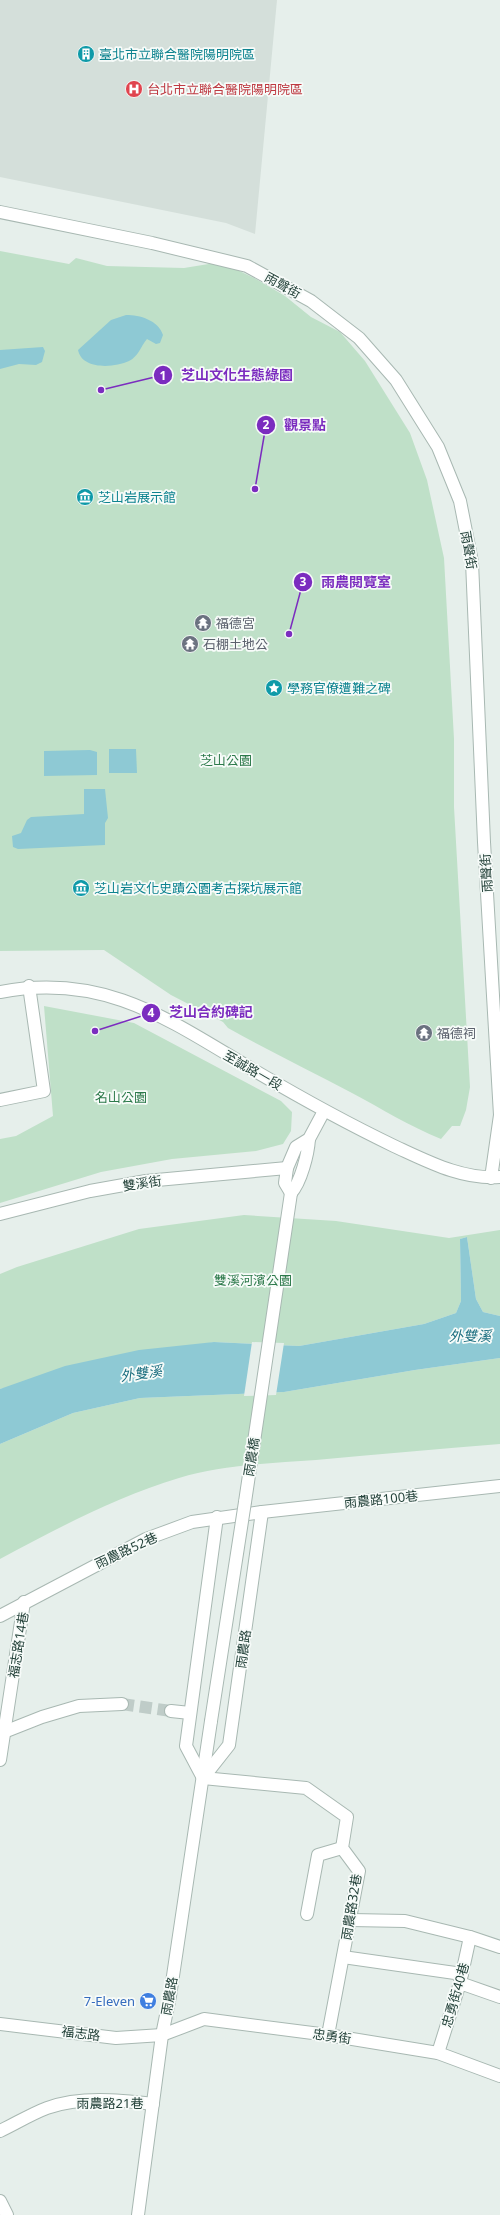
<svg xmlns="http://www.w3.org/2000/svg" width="500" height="2215" viewBox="0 0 500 2215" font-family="'Noto Sans','Noto Sans TC',sans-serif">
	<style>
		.built { fill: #d4dfda }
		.green { fill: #bfe0c8 }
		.water { fill: #8ec9d4 }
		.pier { fill: #e6efeb }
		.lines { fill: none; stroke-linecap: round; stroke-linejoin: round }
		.minor-tunnel { stroke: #bfccc8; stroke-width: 12; stroke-dasharray: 12 6; stroke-linecap: butt }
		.minor-casing { stroke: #a8b8b2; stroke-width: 14 }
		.minor { stroke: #fff; stroke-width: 12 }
		.minor-bridge-casing { stroke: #a8b8b2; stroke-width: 14; stroke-linecap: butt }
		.minor-bridge { stroke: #fff; stroke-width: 12 }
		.labels { text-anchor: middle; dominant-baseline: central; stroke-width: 3.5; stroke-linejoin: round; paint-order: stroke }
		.culture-label { font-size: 13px; fill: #0d838f; stroke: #f7fbf9; text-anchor: start }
		.health-label { font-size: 13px; fill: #be3a42; stroke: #f7fbf9; text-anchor: start }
		.street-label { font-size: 13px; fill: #24423a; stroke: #f7fbf9 }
		.worship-label { font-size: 13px; fill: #5b616d; stroke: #f7fbf9; text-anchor: start }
		.park-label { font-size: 13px; fill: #2d7a4b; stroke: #f7fbf9 }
		.shop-label { font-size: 13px; fill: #366cbe; stroke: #f7fbf9; text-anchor: end }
		.water-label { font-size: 14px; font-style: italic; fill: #1c6f80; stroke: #f7fbf9 }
		.leader { fill: none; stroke: #7b2cbf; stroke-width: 1.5 }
		.callout-dot { fill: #7b2cbf; stroke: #f7fbf9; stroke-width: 1.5 }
		.mark-label { font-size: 12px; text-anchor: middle; font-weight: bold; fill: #fff }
		.callout-label { font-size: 14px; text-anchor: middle; font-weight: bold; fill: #7b2cbf; stroke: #f7fbf9; stroke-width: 3.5; stroke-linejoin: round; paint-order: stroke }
	</style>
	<rect width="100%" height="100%" fill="#e6efeb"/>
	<!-- built -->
	<polygon class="built" points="0,0 277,0 255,234 226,223 0,177"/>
	<!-- green -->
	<g class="green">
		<path d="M0,251l69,13 7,-6 31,8 77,2 37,-6 35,17 29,17 26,21 29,15 25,29 45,72 17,47 17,78 10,181v68l16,280 -4,23 -6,16h-8l-11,13c-32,-13 -59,-30 -89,-46 -41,-22 -83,-42 -124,-65l-5,-6 -52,-27 -67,-45 -104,1z"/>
		<polygon points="44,1006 134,1023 281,1101 292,1112 291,1131 283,1144 256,1151 172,1159 101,1172 0,1203 0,1139 16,1136 53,1116"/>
		<polygon points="244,1215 336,1221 449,1238 500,1230 500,1316 483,1312 476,1299 467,1237 460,1239 461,1301 456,1313 424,1324 299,1346 214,1342 0,1389 0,1274 17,1267 139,1229"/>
		<path d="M500,1358v86c-61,5 -122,10 -184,16 -45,3 -93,5 -137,18 -63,19 -121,50 -179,81v-115l73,-31 67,-15 144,-6 131,-22z"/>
	</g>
	<!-- water -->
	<g class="water">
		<path d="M126,315c14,0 32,5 37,20l-3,8 -4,1 -9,-5c-6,7 -9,18 -18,22 -15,7 -47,9 -51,-11l33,-30z"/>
		<polygon points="43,347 45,351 42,362 36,365 19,364 0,369 0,350"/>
		<polygon points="109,749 136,749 137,773 109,773"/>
		<polygon points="90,750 97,752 97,775 44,776 44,751"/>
		<polygon points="84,789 105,789 108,818 105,823 105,845 18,849 13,847 12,836 21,833 27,820 31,817 84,814"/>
		<polygon points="467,1237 476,1299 483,1312 500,1316 500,1358 415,1370 284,1392 140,1398 73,1413 0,1444 0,1389 65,1366 139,1350 214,1342 299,1346 424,1324 456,1313 461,1301 460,1239"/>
	</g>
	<!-- pier -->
	<polygon class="pier" points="252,1342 284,1343 276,1395 244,1396"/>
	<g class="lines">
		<!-- minor-tunnel -->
		<polyline class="minor-tunnel" points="122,1704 171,1711"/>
		<!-- minor casing -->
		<g class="minor-casing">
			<g id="minor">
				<polyline points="0,212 152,243 247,266 311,301 359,338 396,380 438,447 460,501 472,562 484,842 500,1115 491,1178"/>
				<path d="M0,992c105,-20 169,28 255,79 46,27 91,52 139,75 33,15 68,34 106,31"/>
				<polyline points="0,1100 44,1091 29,986"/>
				<polyline points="291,1193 285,1183 287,1168 296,1147 309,1139 324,1111"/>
				<path d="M291,1193c10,-11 17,-39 18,-54"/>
				<polyline points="0,1214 90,1191 146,1181 287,1168"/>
				<polyline points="245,1502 291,1193"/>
				<polyline points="0,1616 146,1539 192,1522 262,1512 500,1486"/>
				<polyline points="171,1711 190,1713"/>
				<polyline points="4,1732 42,1717 79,1706 122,1704"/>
				<polyline points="0,1760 24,1602"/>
				<polyline points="203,1778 306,1788 347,1817 342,1848 359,1871 328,2035"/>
				<polyline points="203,1778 229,1745 262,1512"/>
				<polyline points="203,1778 186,1746 217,1517"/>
				<polyline points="307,1914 318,1855 342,1848"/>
				<polyline points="351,1920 405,1921 470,1937 500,1947"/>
				<polyline points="343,1957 462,1974"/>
				<polyline points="460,1983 500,1997"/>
				<polyline points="0,2024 116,2038 162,2035 204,2019 328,2035 438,2053 500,2076"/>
				<polyline points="438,2053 460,1983 470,1937"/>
				<path d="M0,2131c15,-7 31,-17 47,-23 33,-12 72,-8 106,-4"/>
				<polyline points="0,2201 7,2215"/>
				<polyline points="138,2215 162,2035 170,1996 211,1721"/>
			</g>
		</g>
		<!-- minor -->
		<use href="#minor" class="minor"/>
		<!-- minor-bridge casing -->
		<g class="minor-bridge-casing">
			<polyline id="minor-bridge" points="211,1721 245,1502"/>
		</g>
		<!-- minor-bridge -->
		<use href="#minor-bridge" class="minor-bridge"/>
	</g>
	<!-- icons -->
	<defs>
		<g id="building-disc" transform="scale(0.9)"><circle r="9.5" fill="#0f9aa8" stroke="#f7fbf9"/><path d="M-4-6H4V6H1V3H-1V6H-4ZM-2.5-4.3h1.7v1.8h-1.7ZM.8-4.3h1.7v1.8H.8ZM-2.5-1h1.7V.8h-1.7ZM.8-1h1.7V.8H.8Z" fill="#fff"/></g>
		<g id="hospital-disc" transform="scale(0.9)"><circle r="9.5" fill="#e0444e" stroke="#f7fbf9"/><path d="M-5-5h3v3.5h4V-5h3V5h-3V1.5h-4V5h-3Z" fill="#fff"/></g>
		<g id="museum-disc" transform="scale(0.9)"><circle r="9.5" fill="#0f9aa8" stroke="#f7fbf9"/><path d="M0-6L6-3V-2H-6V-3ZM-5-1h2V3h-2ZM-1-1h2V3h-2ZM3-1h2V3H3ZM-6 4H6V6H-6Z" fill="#fff"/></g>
		<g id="temple-disc" transform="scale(0.9)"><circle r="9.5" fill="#6b7280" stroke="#f7fbf9"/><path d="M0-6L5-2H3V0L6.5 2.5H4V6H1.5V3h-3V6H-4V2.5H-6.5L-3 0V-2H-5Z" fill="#fff"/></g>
		<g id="sight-disc" transform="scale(0.9)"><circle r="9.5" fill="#0f9aa8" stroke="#f7fbf9"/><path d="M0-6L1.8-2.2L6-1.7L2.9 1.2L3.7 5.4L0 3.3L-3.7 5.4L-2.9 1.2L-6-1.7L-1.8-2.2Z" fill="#fff"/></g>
		<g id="supermarket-disc" transform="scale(0.9)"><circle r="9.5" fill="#3f7fe0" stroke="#f7fbf9"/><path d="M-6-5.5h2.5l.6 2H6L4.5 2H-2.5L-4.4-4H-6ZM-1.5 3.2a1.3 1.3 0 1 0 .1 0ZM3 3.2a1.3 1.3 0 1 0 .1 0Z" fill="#fff"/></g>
	</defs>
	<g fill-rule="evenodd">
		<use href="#building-disc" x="86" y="54"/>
		<use href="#hospital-disc" x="134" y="89"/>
		<use href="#museum-disc" x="85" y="497"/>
		<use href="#temple-disc" x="203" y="623"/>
		<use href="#temple-disc" x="190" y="644"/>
		<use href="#sight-disc" x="274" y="688"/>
		<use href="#museum-disc" x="81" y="888"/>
		<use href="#temple-disc" x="424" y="1033"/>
		<use href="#supermarket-disc" x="148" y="2001"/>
	</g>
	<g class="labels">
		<!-- culture labels -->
		<g class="culture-label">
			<text x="99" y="54">臺北市立聯合醫院陽明院區</text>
			<text x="98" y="497">芝山岩展示館</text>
			<text x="287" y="688">學務官僚遭難之碑</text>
			<text x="94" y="888">芝山岩文化史蹟公園考古探坑展示館</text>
		</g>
		<!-- health labels -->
		<g class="health-label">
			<text x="147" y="89">台北市立聯合醫院陽明院區</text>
		</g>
		<!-- street labels -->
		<g class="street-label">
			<text transform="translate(283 285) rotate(29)">雨聲街</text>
			<text transform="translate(469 550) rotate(80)">雨聲街</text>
			<text transform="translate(486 873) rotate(-94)">雨聲街</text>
			<text transform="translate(253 1070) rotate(30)">至誠路一段</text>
			<text transform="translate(142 1183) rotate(-8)">雙溪街</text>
			<text transform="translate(251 1457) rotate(-81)">雨農橋</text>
			<text transform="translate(381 1499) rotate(-6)">雨農路100巷</text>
			<text transform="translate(126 1550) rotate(-25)">雨農路52巷</text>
			<text transform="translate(18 1645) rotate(-81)">福志路14巷</text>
			<text transform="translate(243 1649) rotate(-82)">雨農路</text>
			<text transform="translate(351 1907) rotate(-81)">雨農路32巷</text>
			<text transform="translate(455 1995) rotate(-74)">忠勇街40巷</text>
			<text transform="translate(169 1996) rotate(-80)">雨農路</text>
			<text transform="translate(81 2033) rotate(7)">福志路</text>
			<text transform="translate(332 2036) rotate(8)">忠勇街</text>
			<text x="110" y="2103">雨農路21巷</text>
		</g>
		<!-- worship labels -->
		<g class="worship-label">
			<text x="216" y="623">福德宮</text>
			<text x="203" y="644">石棚土地公</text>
			<text x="437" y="1033">福德祠</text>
		</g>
		<!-- park labels -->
		<g class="park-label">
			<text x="226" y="760">芝山公園</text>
			<text x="121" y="1097">名山公園</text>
			<text x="253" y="1280">雙溪河濱公園</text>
		</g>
		<!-- shop labels -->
		<g class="shop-label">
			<text x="135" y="2001">7-Eleven</text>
		</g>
		<!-- water labels -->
		<g class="water-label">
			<text x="470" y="1335">外雙溪</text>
			<text transform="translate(141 1373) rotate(-8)">外雙溪</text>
		</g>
	</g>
	<!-- callouts -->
	<path class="leader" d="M101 390L163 375M255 489L266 425M289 634L303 582M95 1031L151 1013"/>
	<g class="callout-dot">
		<circle cx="101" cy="390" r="4"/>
		<circle cx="255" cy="489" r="4"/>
		<circle cx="289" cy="634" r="4"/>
		<circle cx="95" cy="1031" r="4"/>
		<circle cx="163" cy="375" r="10"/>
		<circle cx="266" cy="425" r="10"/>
		<circle cx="303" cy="582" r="10"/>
		<circle cx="151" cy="1013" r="10"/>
	</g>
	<g class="mark-label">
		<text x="163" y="380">1</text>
		<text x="266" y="429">2</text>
		<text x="303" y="586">3</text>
		<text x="151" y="1017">4</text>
	</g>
	<g class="callout-label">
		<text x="237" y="380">芝山文化生態綠園</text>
		<text x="305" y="430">觀景點</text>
		<text x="356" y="587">雨農閱覽室</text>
		<text x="211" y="1017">芝山合約碑記</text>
	</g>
</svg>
